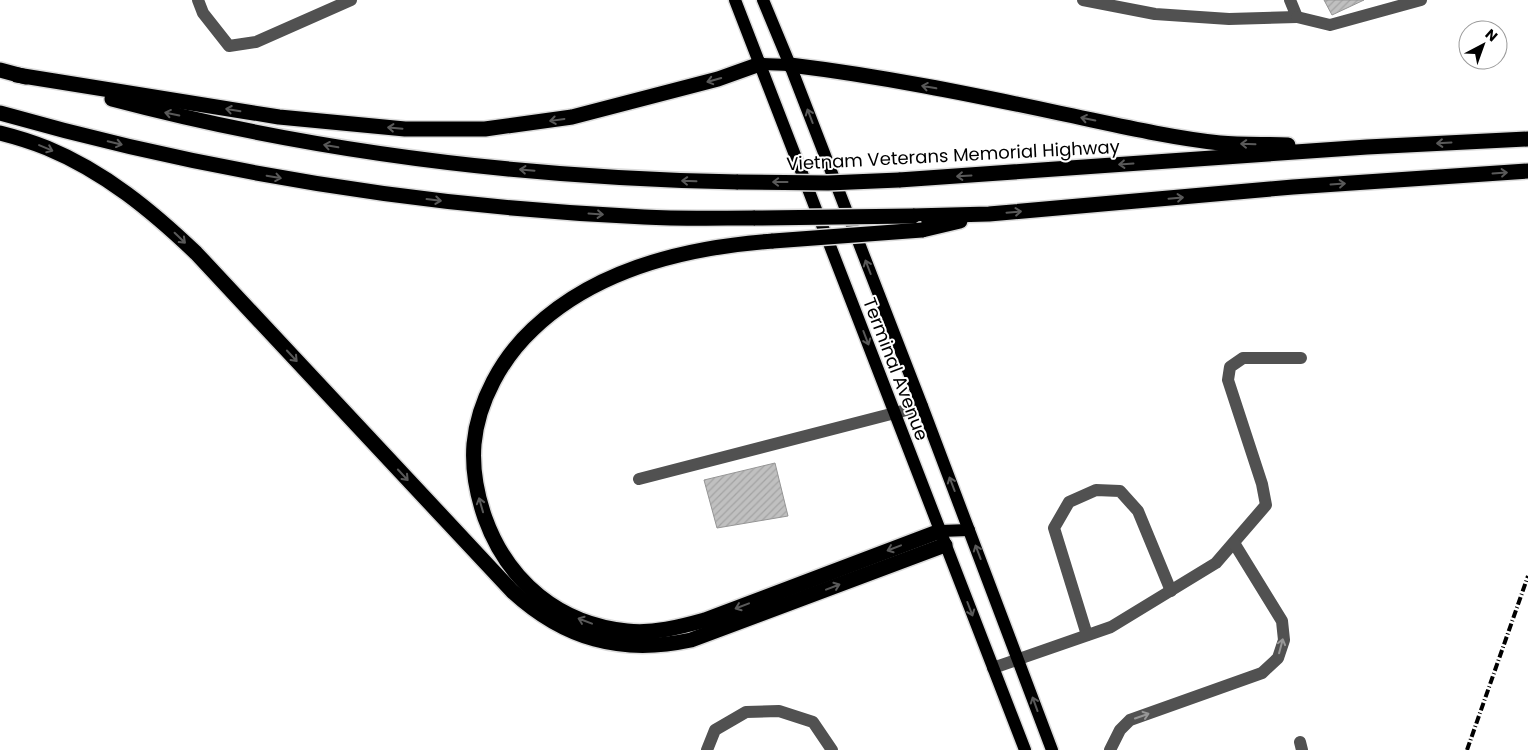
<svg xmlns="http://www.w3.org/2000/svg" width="1528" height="750" viewBox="0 0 1528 750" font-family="Poppins,sans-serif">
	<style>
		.building { fill: url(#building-hatch); stroke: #959595 }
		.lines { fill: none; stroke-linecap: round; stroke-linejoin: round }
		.major-casing { stroke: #dbdbdb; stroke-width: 15 }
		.highway-casing { stroke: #dbdbdb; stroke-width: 18 }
		.minor { stroke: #515151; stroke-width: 12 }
		.major { stroke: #000; stroke-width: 12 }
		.highway { stroke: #000; stroke-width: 15 }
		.rail { stroke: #000; stroke-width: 4; stroke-dasharray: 8 2.5 1 2.5; stroke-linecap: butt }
		.highway-bridge-casing { stroke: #dbdbdb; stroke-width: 18; stroke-linecap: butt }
		.highway-bridge { stroke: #000; stroke-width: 15 }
		.oneway { stroke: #595959 }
		.oneway2 { stroke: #979797 }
		.labels { text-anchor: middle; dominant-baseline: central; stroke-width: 4; stroke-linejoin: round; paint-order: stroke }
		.street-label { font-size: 18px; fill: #000; stroke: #fff }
	</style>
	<defs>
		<pattern id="building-hatch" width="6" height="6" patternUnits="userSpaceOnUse" patternTransform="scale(1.25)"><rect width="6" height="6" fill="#c0c0c0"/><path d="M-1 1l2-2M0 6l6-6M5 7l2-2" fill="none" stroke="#a3a3a3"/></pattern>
	</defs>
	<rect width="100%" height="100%" fill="#fff"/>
	<!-- building -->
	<g class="building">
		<polygon points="1324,0 1364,0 1332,15"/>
		<polygon points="775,463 788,516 717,528 704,480"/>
	</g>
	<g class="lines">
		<!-- major casing -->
		<g class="major-casing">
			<g id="major">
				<polyline points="735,0 1025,750"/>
				<polyline points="763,0 790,65 922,406 1052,750"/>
				<polyline points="760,64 790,65"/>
				<polyline points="940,531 969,530"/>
			</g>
		</g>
		<!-- highway casing -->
		<g class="highway-casing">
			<g id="highway">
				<path d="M790,65c91,11 180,29 269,48 53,11 107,24 161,30 22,2 46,1 68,2"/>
				<polyline points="0,70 26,77"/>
				<polyline points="17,75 279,117 405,129 485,129 572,117 718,79 760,64"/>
				<path d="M112,99c204,54 415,79 626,83"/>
				<path d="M0,113c210,60 426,94 644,104 37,2 74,1 111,1"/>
				<path d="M0,133c16,4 32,9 47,15 58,24 105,63 149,105l316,338c52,48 109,64 179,49l254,-95"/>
				<polyline points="899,180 1367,147 1528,139"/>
				<polyline points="913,216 989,214 1293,187 1528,171"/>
				<polyline points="922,230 960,221"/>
				<path d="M773,241c-85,6 -177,28 -240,88 -31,29 -55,72 -59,115 -2,25 3,51 11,74 23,64 74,106 142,113 26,3 53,-4 78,-11l235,-89"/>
			</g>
		</g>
		<!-- minor -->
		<g class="minor">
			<polyline points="198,0 203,13 229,46 256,42 351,0"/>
			<polyline points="1083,0 1155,14 1229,19 1297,17 1290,0"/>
			<polyline points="1297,17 1330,25 1421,0"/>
			<polyline points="639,479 922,406"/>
			<polyline points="1087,635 1054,528 1069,502 1096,490 1120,491 1138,511 1171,591"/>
			<polyline points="993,668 1111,627 1216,563 1266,505 1262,484 1228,380 1230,367 1243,358 1301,358"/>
			<polyline points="1300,742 1302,750"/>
			<polyline points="707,750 715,730 746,712 779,711 813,722 832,750"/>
			<polyline points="1110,750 1120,730 1130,720 1262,673 1278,658 1284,640 1282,621 1234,543"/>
		</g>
		<!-- major -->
		<use href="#major" class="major"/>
		<!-- highway -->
		<use href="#highway" class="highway"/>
		<!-- rail -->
		<polyline class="rail" points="1467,750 1528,576"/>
		<!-- highway-bridge casing -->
		<g class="highway-bridge-casing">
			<g id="highway-bridge">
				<polyline points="738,182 828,183 899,180"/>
				<polyline points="755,218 913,216"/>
				<polyline points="773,241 922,230"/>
			</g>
		</g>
		<!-- highway-bridge -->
		<use href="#highway-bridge" class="highway-bridge"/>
	</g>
	<!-- one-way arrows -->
	<defs><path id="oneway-shaft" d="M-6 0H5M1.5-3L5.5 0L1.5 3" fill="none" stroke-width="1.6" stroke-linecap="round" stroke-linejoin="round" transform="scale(1.25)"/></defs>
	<g class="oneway">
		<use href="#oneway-shaft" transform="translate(714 80) rotate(164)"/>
		<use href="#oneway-shaft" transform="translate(929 87) rotate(-170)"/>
		<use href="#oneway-shaft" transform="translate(233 110) rotate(-171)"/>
		<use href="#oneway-shaft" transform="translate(172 114) rotate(-168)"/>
		<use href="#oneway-shaft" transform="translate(810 116) rotate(-111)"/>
		<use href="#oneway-shaft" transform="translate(1088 119) rotate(-168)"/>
		<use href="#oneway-shaft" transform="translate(557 120) rotate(172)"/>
		<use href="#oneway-shaft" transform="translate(395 128) rotate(-175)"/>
		<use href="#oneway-shaft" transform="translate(115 143) rotate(13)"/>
		<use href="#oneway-shaft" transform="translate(1444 143) rotate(177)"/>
		<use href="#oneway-shaft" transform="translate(1248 144) rotate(-178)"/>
		<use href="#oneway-shaft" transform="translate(331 146) rotate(-170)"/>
		<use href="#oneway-shaft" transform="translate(46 148) rotate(23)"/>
		<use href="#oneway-shaft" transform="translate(1126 164) rotate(176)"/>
		<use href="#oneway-shaft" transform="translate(527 170) rotate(-175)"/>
		<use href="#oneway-shaft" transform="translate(1500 173) rotate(-4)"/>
		<use href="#oneway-shaft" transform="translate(964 176) rotate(177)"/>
		<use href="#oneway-shaft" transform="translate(274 177) rotate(10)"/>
		<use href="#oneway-shaft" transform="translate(689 181) rotate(-178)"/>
		<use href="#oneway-shaft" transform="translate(780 182) rotate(-180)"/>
		<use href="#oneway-shaft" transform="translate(1338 184) rotate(-4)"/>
		<use href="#oneway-shaft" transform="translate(1176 198) rotate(-5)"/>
		<use href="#oneway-shaft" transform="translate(434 200) rotate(7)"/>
		<use href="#oneway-shaft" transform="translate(1014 212) rotate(-5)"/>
		<use href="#oneway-shaft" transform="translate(596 214) rotate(4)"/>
		<use href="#oneway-shaft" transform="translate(180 238) rotate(44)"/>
		<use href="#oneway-shaft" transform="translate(868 267) rotate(-111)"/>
		<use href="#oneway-shaft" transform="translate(866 338) rotate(69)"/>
		<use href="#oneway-shaft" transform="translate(292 356) rotate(47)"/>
		<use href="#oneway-shaft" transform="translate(403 475) rotate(47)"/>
		<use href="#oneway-shaft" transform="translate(952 484) rotate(-111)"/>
		<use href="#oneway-shaft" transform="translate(481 505) rotate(-106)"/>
		<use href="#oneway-shaft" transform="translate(894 548) rotate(159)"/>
		<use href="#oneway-shaft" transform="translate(978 552) rotate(-111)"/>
		<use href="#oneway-shaft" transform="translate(833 587) rotate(-21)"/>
		<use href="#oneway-shaft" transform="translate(742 606) rotate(159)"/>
		<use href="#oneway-shaft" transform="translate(970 609) rotate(69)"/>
		<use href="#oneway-shaft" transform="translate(585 621) rotate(-159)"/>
		<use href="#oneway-shaft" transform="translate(1035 704) rotate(-110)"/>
	</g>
	<g class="oneway2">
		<use href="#oneway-shaft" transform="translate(1281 646) rotate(-75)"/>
		<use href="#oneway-shaft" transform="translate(1142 716) rotate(-19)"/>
	</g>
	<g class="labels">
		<!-- street labels -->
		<g class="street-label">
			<text transform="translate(953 155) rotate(-3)">Vietnam Veterans Memorial Highway</text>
			<text transform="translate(896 369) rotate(69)">Terminal Avenue</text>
		</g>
	</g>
	<!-- north arrow -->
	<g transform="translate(1483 45) rotate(41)"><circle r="24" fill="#ffffff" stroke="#999999"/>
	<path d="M0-4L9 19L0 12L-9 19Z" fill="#000000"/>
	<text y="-8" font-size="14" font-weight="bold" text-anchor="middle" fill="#000000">N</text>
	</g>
</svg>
